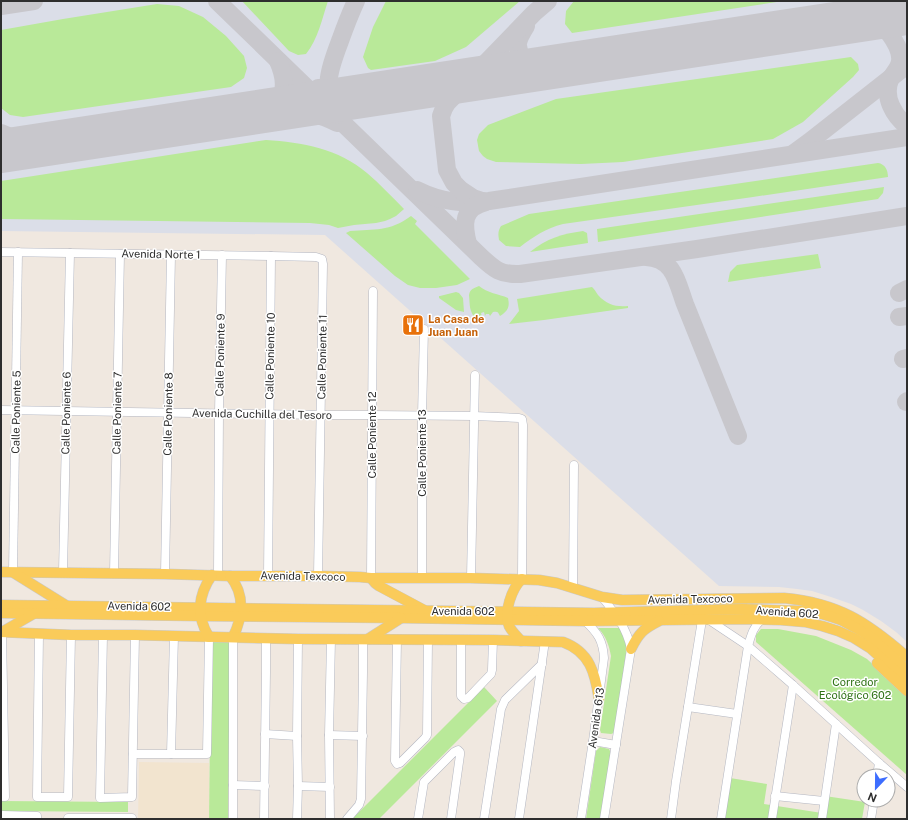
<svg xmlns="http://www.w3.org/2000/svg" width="908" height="820" viewBox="0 0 908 820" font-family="'Public Sans',sans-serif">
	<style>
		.education { fill: #f2e4cf }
		.airport { fill: #dbdee8 }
		.green { fill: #b9e999 }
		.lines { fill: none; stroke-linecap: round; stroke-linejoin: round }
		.taxiway { stroke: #c8c7cc; stroke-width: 18 }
		.runway { stroke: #c8c7cc; stroke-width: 44 }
		.minor-casing { stroke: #b4b7c2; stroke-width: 9 }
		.major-casing { stroke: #c9c9c9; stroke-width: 11 }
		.minor { stroke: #fff; stroke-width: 8 }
		.major { stroke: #facb5a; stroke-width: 10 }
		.labels { text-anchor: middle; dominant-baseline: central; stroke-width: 3; stroke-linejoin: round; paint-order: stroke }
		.street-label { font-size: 11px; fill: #2e2e2e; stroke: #fff }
		.food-label { font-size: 11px; font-weight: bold; fill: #c56008; stroke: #fff; text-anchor: start }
		.park-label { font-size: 11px; fill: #2f7216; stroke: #fff }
	</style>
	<rect width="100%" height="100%" fill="#f0e8e0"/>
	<!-- education -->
	<polygon class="education" points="139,762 209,763 209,819 138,819"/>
	<!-- airport -->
	<polygon class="airport" points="1,1 907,1 907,642 896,632 881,621 863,610 851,604 831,597 812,591 797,589 779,587 719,586 325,235 1,231"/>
	<!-- green -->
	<g class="green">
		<path d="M242,1h86c-6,18 -10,38 -22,53l-8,1 -9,-4z"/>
		<polygon points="386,1 520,1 466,47 435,61 371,70 368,68 363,57 373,27"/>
		<polygon points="574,1 783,1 572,33 565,24 566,11"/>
		<polygon points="157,4 179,6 203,17 226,36 244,56 247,68 244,78 231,87 23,117 10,115 1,108 1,30 63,19"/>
		<polygon points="851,57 858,64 859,70 853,77 803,122 773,139 623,162 581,164 496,162 487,159 483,156 479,151 477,140 479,134 488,125 556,99"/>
		<path d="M266,140c36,2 73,9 101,33 13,11 25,24 37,36l-8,7 -6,3 -5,2 -9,2 -22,2 -16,3 -9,-3 -19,-2 -309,-4v-38z"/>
		<path d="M878,163c7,1 10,7 10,14l-135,20 -190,27c-17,4 -30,13 -43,23l-14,-1 -7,-6c-1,-6 -1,-9 2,-14l28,-12z"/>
		<polygon points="884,187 883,193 878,199 598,242 597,229"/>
		<path d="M411,216l6,5 -2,3 55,55 -13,6 -21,3h-16l-12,-3 -13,-9 -49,-43 4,-2c25,-2 39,1 61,-15z"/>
		<path d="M583,231l4,2 1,10 -58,9c17,-14 32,-18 53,-21z"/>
		<polygon points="818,254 821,268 728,282 730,272 737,265"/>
		<path d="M479,286c8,7 20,8 29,12 2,9 0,13 -8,18 -2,-4 -2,-5 -7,-4l-3,4 -1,-2h-3l-1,2 -1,-4 -3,1 1,4h-4l-3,1c-6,-8 -5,-12 -6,-23 1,-6 5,-7 10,-9z"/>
		<path d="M592,287c3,3 4,5 6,8 9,10 18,12 30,11v2l-84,12 -35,4 10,-13 -2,-12z"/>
		<polygon points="456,292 459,293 463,298 464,312 456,310 439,298 439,296 440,296"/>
		<path d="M598,628h23l6,19 -13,86 -3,1 -10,-1 -1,-3 11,-74c-2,-11 -5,-20 -13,-28z"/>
		<polygon points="761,629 778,629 816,636 851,650 867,659 907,696 907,775 756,642 756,635"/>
		<polygon points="211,642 230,642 228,819 209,819"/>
		<polygon points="484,687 497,701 379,819 352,819"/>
		<polygon points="600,747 609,749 611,753 601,819 586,819 596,751"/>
		<polygon points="730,778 767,784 764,804 822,813 825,796 865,802 862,819 724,819"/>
		<polygon points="1,801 128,802 128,812 1,811"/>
	</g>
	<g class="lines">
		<!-- taxiway -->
		<g class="taxiway">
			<path d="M217,1l263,255c14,13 20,19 40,18l177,-25 210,-33"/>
			<polyline points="1,6 34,1"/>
			<path d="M858,21c20,-1 30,7 39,25 2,5 4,9 3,15 -1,8 -7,12 -10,19 -7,17 4,36 17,46"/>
			<path d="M526,26c-3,5 -7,11 -8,17 -1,11 9,23 20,25 4,0 9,0 13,-1"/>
			<polyline points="318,88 348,93 377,94"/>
			<polyline points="467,89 478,83 499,75"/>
			<path d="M279,109c21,1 40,4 58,14"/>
			<path d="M260,112c27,-9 28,-28 18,-51"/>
			<path d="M338,115c-17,-25 -8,-48 2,-74 5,-14 10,-27 16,-40"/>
			<path d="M1,133c20,9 33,11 55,9"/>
			<polyline points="794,153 809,142 907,65"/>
			<path d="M417,190c24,12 45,14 72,11l418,-64"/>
			<polyline points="482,201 473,198 461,190 454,183 447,170 441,116 444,108 447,103 534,13 548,1"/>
			<path d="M468,244c-5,-20 -6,-36 18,-42"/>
			<path d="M646,257c28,1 31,25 39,47l53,132"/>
			<polyline points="899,293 907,289"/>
			<polyline points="899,317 907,316"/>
			<polyline points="903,359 907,358"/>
			<polyline points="906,402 907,401"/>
		</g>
		<!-- runway -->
		<polyline class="runway" points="1,151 907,13"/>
		<!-- minor casing -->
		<g class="minor-casing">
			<g id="minor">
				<polyline points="1,252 271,256 316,257 322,259 323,264 318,576"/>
				<polyline points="1,410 321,415 372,415 474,416 519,418 522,419 523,425 522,579"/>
				<polyline points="13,572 18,252"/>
				<polyline points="63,572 70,253"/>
				<polyline points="114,573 120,254"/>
				<polyline points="165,574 171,255"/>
				<polyline points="218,575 219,413 222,255"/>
				<polyline points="268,576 271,256"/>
				<polyline points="371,578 373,291"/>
				<polyline points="422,578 422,416 424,329"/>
				<polyline points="471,578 475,375"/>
				<polyline points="573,588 574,465"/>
				<path d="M602,597c13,16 25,31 29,52l-27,170"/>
				<polyline points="709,620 748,646 793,685 879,763 907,787"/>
				<polyline points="39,634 37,797 68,797 71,635"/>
				<polyline points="103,635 100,798 132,797 135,635"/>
				<polyline points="397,640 395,761 397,764 400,763 425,738 427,735 428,640"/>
				<polyline points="461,641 461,696 464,699 468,698 491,674 492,670 493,640"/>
				<polyline points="688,707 737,714"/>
				<polyline points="265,734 297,736"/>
				<polyline points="329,735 363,736"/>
				<polyline points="593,741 616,745"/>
				<polyline points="133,754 207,754 209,637"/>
				<polyline points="171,754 174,636"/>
				<polyline points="877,776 879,763"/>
				<polyline points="233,785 265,786"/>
				<polyline points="298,786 330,787"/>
				<polyline points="775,796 824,801"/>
				<polyline points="1,797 5,797 2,632"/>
				<polyline points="3,819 3,815 37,816 37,819"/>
				<polyline points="68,819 68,818 132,818 132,819"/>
				<polyline points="233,819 233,637"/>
				<polyline points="264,819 266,672 266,638"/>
				<polyline points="297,819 298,786 297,736 298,639"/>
				<polyline points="330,819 329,735 331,639"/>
				<polyline points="347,819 359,805 361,799 363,672 363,639"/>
				<polyline points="418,819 424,782 454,752 458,750 460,752 460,755 451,819"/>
				<polyline points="484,819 501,709 505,700 542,664"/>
				<polyline points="519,819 545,641"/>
				<path d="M581,819l12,-78 11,-83c-1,-17 -6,-25 -19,-37"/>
				<polyline points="671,819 676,781 702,620"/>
				<path d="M721,819l27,-173c3,-10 5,-19 13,-26"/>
				<polyline points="772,819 793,685"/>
				<polyline points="822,819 836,724"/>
				<polyline points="871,819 874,800"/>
			</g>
		</g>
		<!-- major casing -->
		<g class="major-casing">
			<g id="major">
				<path d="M1,572l164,2 65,2h88l42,1 11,1h100l68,2 18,3 45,14 20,3 162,-2c54,5 83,24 123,59"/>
				<polyline points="14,573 67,606"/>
				<path d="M230,576c15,18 13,41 3,61"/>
				<polyline points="371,578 375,583 379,586 424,610"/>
				<polyline points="1,605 594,613 742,609 802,611 822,614 832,617 841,620 858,629 872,638 907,670"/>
				<polyline points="1,613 201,616 401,618 585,621 748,619 781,620 805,622 822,626 838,631 854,638 870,648 907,681"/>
				<path d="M1,632l70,3h64l163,4 195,1 70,2c27,10 32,31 36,57"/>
				<polyline points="2,632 35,613"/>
				<path d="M209,637c-13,-21 -11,-42 3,-62"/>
				<polyline points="368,639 401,618"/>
				<path d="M521,641c-4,-5 -9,-9 -12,-15 -6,-13 3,-38 13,-47"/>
				<path d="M631,649c8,-16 12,-20 28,-28"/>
				<polyline points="877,663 907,691"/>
			</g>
		</g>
		<!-- minor -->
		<use href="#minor" class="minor"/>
		<!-- major -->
		<use href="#major" class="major"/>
	</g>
	<!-- icons -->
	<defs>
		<g id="restaurant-square" transform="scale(1.15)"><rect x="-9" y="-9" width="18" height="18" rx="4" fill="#e8710a" stroke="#fff"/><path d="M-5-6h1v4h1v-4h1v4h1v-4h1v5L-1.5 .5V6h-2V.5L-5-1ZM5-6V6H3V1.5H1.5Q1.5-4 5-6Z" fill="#fff"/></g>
	</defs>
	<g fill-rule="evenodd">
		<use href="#restaurant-square" x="413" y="325"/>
	</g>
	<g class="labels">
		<!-- street labels -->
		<g class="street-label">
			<text transform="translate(161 254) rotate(1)">Avenida Norte 1</text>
			<text transform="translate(220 355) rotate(-89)">Calle Poniente 9</text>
			<text transform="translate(270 356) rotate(-89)">Calle Poniente 10</text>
			<text transform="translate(322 357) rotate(-89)">Calle Poniente 11</text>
			<text transform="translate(16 412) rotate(-89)">Calle Poniente 5</text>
			<text transform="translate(66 413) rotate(-89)">Calle Poniente 6</text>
			<text transform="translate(117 413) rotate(-89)">Calle Poniente 7</text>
			<text transform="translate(168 414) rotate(-89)">Calle Poniente 8</text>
			<text transform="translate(262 414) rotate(1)">Avenida Cuchilla del Tesoro</text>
			<text transform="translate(372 435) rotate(-90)">Calle Poniente 12</text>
			<text transform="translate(422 453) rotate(-90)">Calle Poniente 13</text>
			<text transform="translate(303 576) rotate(1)">Avenida Texcoco</text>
			<text transform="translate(690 599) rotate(-1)">Avenida Texcoco</text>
			<text transform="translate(139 606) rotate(1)">Avenida 602</text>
			<text x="463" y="611">Avenida 602</text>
			<text transform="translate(787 612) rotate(4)">Avenida 602</text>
			<text transform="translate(596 718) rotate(-82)">Avenida 613</text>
		</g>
		<!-- food labels -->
		<g class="food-label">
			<text x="428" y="319">La Casa de<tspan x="428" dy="13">Juan Juan</tspan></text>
		</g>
		<!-- park labels -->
		<g class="park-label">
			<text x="855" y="682">Corredor<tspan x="855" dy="13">Ecológico 602</tspan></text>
		</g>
	</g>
	<!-- border -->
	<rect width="908" height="820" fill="none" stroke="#2e2e2e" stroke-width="4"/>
	<!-- north arrow -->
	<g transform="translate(876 788) rotate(202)"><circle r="19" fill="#ffffff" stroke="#ababab"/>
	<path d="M0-3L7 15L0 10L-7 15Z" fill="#3d6dff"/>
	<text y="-6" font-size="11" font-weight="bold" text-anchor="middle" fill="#2e2e2e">N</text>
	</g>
</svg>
